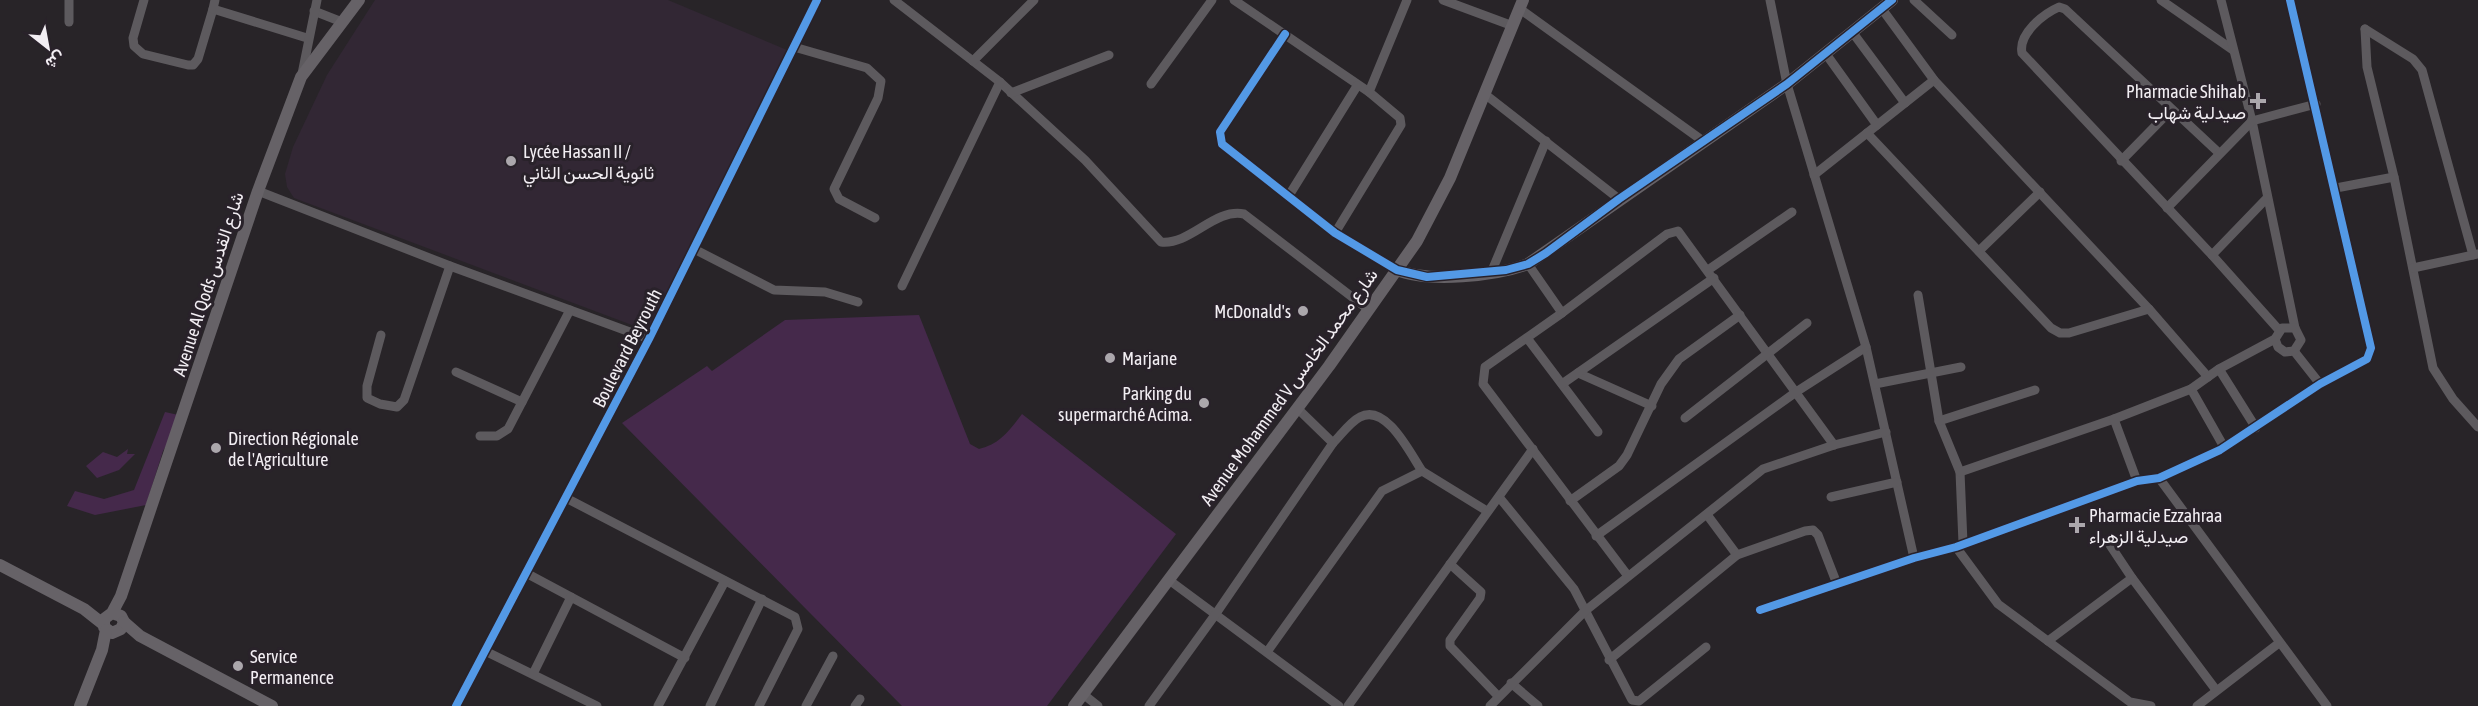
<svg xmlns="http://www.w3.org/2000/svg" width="2478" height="706" viewBox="0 0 2478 706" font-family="'Asap Condensed',Vazirmatn,sans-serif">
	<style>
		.built { fill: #322734 }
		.green { fill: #45294b }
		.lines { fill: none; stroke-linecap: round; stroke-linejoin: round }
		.street { stroke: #5d5a5e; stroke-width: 9 }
		.secondary { stroke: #666267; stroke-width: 12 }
		.cycleway-casing { stroke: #29222a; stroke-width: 11 }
		.cycleway { stroke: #5399e6; stroke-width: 8 }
		.poi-dot { fill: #aba7ac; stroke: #29222a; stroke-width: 2 }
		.labels { text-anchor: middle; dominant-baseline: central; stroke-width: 6; stroke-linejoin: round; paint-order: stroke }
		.poi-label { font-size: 18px; fill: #f2eef3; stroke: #29222a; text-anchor: start }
		.street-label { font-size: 18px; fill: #f2eef3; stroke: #29222a }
	</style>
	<rect width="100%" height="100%" fill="#282428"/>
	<!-- built -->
	<polygon class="built" points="375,0 668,0 787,50 648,331 294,198 287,187 285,174 293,147 327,75"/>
	<!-- green -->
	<g class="green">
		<path d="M919,315l51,129 9,5c21,-5 30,-18 43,-35l154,120 -129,172h-145l-280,-283 85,-57 5,5 73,-51z"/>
		<polygon points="165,412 183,416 163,451 146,505 95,515 67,506 75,491 104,499 134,490"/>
		<polygon points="128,449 127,454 135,454 119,470 97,478 86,466 103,452 117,457"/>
	</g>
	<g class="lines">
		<!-- street -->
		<g class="street">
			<polyline points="144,0 133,38 134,46 143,54 188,65 193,65 198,59 213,9"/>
			<polyline points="215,0 213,9 307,38"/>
			<path d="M894,0l106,82 85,78 76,82c30,3 53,-34 83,-28l125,96"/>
			<polyline points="1234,0 1369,92 1400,118 1401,125 1335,233"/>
			<polyline points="1443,0 1513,26"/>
			<polyline points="1770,0 1787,84 1866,347 1914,558"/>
			<polyline points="1914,0 1952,35"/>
			<polyline points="2161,0 2233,50"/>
			<polyline points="2221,0 2252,121 2295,328"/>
			<polyline points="1520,9 1703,141"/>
			<polyline points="1882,9 1934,80 2149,309 2208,377"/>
			<polyline points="314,11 342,22"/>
			<polyline points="69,22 69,0"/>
			<polyline points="2365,29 2367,67 2394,177 2433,368 2453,399 2478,427"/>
			<polyline points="2365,29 2413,59 2422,70 2473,255"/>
			<polyline points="1853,33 1905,103"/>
			<polyline points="1285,34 1220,132 1222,144 1335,233 1397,270"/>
			<polyline points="794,47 867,68 881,81 878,98 834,189 839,199 875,218"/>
			<polyline points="1826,54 1877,125"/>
			<polyline points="973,61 1034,0"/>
			<polyline points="302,74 317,0"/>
			<polyline points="1151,84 1212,0"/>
			<polyline points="1369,92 1407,0"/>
			<polyline points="1011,93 1109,55"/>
			<polyline points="1486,95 1619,199"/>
			<polyline points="1867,133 2051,328 2060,333 2069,333 2149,309"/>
			<path d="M2219,153l-154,-144 -6,-2c-16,7 -41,27 -37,46l190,202 67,75"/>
			<polyline points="2121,161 2171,110"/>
			<polyline points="1814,175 1934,80"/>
			<polyline points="2336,188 2394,177"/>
			<polyline points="258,191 450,266 649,339"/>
			<polyline points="1288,197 1357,86"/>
			<polyline points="2167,208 2252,121 2316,104"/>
			<polyline points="694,249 774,290 825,292 858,302"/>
			<polyline points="1979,251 2040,192"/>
			<polyline points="2212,255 2267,198"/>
			<polyline points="1528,264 1562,313 1485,367 1483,384 1628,576"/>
			<polyline points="2413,268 2478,254"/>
			<polyline points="1708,270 1792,212"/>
			<polyline points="1491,273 1546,141"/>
			<polyline points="902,286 1000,82"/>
			<polyline points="1918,295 1939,421 1960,472 1963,543"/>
			<polyline points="1562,313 1667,234 1678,231 1834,445"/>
			<polyline points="381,335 367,386 367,398 380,404 397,407 404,400 450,266"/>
			<polyline points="1527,338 1598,432"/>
			<polyline points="2294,351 2320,384"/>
			<polyline points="2219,369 2256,428"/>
			<polyline points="456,372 522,402"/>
			<polyline points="1578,373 1652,406"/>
			<polyline points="1562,384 1714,278"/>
			<polyline points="1875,384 1961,367"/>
			<polyline points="2191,389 2224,447"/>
			<polyline points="1685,418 1807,323"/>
			<polyline points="1939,421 2035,390"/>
			<polyline points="480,436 497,436 508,429 570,310"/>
			<path d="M1333,443c8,-8 17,-21 27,-26 26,-14 50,36 62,54"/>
			<polyline points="1960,472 2114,419"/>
			<polyline points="2159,478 2327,706"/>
			<polyline points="2137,481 2114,419 2191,389 2219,369 2275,339 2282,328 2295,328 2301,340 2294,351 2285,352 2278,347 2275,339"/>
			<polyline points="1499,497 1574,589 1632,700 1639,701 1706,647"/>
			<polyline points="1831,497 1897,482"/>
			<polyline points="566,498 795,617 798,629 759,706"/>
			<polyline points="1570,501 1619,466 1627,455 1661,384 1679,359 1740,315"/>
			<polyline points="1708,516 1737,555"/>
			<polyline points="1596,536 1796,392 1866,347"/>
			<polyline points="1956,547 1998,604 2130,702 2151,706"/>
			<polyline points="1450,564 1481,592 1480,598 1450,640 1450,646 1498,696"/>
			<polyline points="526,573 685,658"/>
			<polyline points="2132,578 2216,690"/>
			<polyline points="1169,580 1339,706"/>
			<polyline points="1760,610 1914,558 1956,547 2137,481 2159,478 2220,450 2320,384 2367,359 2371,348 2290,0"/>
			<polyline points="2048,641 2132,578 2110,545"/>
			<polyline points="485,651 597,706"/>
			<polyline points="1267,652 1382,491 1422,471 1487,511"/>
			<polyline points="1609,660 1737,555 1805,531 1813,530 1818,535 1837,584"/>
			<polyline points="533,674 571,597"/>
			<polyline points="1511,683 1538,706"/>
			<polyline points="1083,694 1098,706"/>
			<polyline points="456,706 649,339 817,0"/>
			<polyline points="658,706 725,581"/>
			<polyline points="710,706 762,599"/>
			<polyline points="806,706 833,656"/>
			<polyline points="855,706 860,699"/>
			<polyline points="1149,706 1215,615 1333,443 1297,408"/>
			<polyline points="1348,706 1533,449"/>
			<polyline points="1490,706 1585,611 1763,469 1834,445 1886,432"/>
			<polyline points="2197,706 2279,643"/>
		</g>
		<!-- secondary -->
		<g class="secondary">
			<path d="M1397,270c32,13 99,6 131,-6l259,-180 105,-84"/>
			<polyline points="0,565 84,609 103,624"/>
			<polyline points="112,613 121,616 124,622 121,629 112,633 104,627 104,619 112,613 121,596 258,191 301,77 359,0"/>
			<polyline points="124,622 140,636 272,706"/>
			<polyline points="80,706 102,650 106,630"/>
			<polyline points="1074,706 1329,366 1417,241 1450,178 1523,0"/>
		</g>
		<!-- cycleway casing -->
		<g class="cycleway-casing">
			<g id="cycleway">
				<polyline points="1285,34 1220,132 1222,144 1335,233 1397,270 1427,277 1506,270 1528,264 1546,253 1619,199 1787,84 1892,0"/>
				<polyline points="1760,610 1914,558 1956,547 2137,481 2159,478 2220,450 2320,384 2367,359 2371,348 2290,0"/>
				<polyline points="456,706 649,339 817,0"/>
			</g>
		</g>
		<!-- cycleway -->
		<use href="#cycleway" class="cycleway"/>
	</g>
	<!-- markers -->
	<g class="poi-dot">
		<path d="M2255 92h6v6h6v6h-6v6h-6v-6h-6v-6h6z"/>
		<circle cx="511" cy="161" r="6"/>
		<circle cx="1303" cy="311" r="6"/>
		<circle cx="1110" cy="358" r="6"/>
		<circle cx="1204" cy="403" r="6"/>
		<circle cx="216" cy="448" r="6"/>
		<path d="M2074 516h6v6h6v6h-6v6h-6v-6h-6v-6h6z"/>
		<circle cx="238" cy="666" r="6"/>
	</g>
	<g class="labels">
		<!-- poi labels -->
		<g class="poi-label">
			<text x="2246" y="91" text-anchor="end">Pharmacie Shihab<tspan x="2246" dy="21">صيدلية شهاب</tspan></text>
			<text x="523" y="151">Lycée Hassan II /<tspan x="523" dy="21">ثانوية الحسن الثاني</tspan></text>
			<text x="1291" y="311" text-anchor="end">McDonald's</text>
			<text x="1122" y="358">Marjane</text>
			<text x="1192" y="393" text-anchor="end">Parking du<tspan x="1192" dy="21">supermarché Acima.</tspan></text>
			<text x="228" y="438">Direction Régionale<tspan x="228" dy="21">de l'Agriculture</tspan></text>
			<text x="2089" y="515">Pharmacie Ezzahraa<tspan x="2089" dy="21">صيدلية الزهراء</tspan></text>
			<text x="250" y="656">Service<tspan x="250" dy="21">Permanence</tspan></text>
		</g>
		<!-- street labels -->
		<g class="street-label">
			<text transform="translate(208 284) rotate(-72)">Avenue Al Qods شارع القدس</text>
			<text transform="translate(627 348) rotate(-63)">Boulevard Beyrouth</text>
			<text transform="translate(1289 387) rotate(-54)">Avenue Mohammed V شارع محمد الخامس</text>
		</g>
	</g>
	<!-- north arrow -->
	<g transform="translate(48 48) rotate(149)" stroke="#29222a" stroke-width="4.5" paint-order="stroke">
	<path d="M0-4.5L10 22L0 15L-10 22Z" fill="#f2eef3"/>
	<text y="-9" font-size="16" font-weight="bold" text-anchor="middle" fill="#f2eef3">ش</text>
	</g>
</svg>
